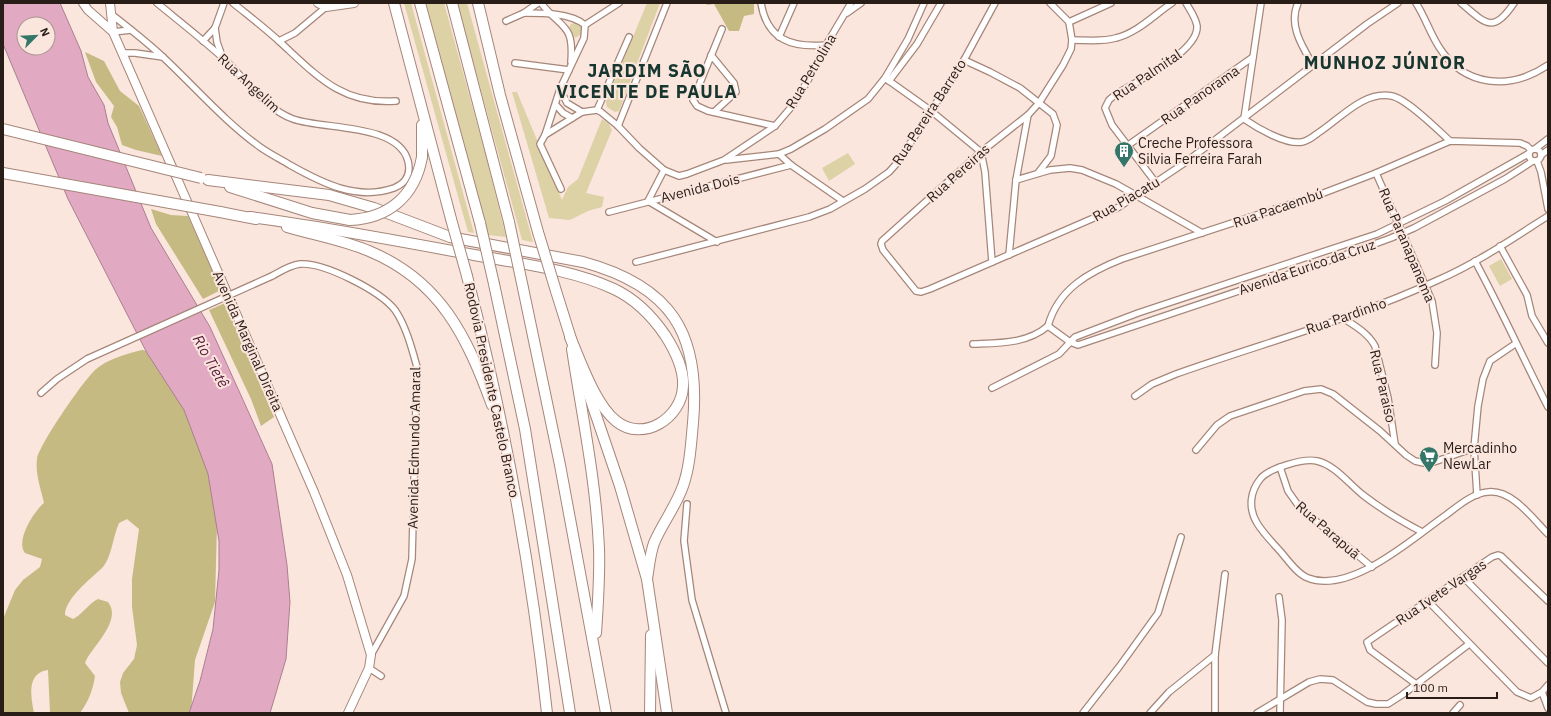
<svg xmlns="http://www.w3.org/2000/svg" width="1551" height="716" viewBox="0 0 1551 716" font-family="'IBM Plex Sans',sans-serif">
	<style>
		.green { fill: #dcd2a6 }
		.forest { fill: #c6ba83 }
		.water { fill: #e2a9c2; stroke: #aa7f8f; fill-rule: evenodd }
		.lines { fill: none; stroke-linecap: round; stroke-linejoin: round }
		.minor-casing { stroke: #a58679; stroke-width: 8 }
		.secondary-casing { stroke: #a58679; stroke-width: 10 }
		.primary-casing { stroke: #a58679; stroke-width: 10 }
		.motorway-casing { stroke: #a58679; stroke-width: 12 }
		.minor { stroke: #fff; stroke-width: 5.5 }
		.secondary { stroke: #fff; stroke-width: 8 }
		.primary { stroke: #fff; stroke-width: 8 }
		.motorway { stroke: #fff; stroke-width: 10 }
		.minor-bridge-casing { stroke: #a58679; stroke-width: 8; stroke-linecap: butt }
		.motorway-bridge-casing { stroke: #a58679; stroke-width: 12; stroke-linecap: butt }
		.minor-bridge { stroke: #fff; stroke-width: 5.5 }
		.motorway-bridge { stroke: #fff; stroke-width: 10 }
		.labels { text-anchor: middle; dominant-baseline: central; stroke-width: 4; stroke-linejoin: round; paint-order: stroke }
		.street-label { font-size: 14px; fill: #291d18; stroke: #fbe6de }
		.poi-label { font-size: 14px; fill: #291d18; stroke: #fbe6de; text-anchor: start }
		.water-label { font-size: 15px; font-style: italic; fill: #59173b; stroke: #fbe6de }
		.district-label { font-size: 18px; font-weight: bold; letter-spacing: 1px; fill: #17362f; stroke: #fbe6de }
	</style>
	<rect width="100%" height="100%" fill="#fbe6de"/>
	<!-- green -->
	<g class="green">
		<polygon points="404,3 411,3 474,233 468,232"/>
		<polygon points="426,3 444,3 487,160 506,237 488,235"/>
		<polygon points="457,3 467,3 533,242 522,240"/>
		<polygon points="647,3 660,3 619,111 615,112 607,107 606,102"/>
		<path d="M576,22c5,3 7,6 6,12l-7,4 -6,-11 2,-3z"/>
		<polygon points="512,92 517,92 562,200 568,187 578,179 602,119 609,124 612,130 586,193 604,197 602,207 588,211 570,220 549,218"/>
		<polygon points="848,153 855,164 829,181 822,168"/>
		<polygon points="1501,259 1512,279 1500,286 1489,266"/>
	</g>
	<!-- forest -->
	<g class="forest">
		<polygon points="706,3 754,3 754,14 744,16 739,31 729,31 714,4 707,5"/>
		<polygon points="85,52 104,61 120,91 139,106 162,156 136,150 122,145 117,127 111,117 114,106 96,82"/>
		<polygon points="151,209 171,215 188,216 221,290 203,299 156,224"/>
		<polygon points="225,303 274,417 261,426 251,399 209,310"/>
		<path d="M142,350l5,1 28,34 33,80 9,60 -2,77 -20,58 -4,53h-62l-8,-20 -1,-11 3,-9 11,-14 3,-14 -5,-38v-28l7,-50 -12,-10 -8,4c-6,13 -7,33 -16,44 -11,11 -38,31 -38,48l8,4c10,-5 15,-15 25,-20l10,3c15,19 -17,45 -23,61l10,13c-2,14 -7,26 -15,37h-30l-2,-43c-22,3 -17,28 -14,43h-31v-94l12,-29 8,-10 17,-13 2,-8 -17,-6c-10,-12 9,-42 19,-50 -3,-14 -9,-29 -7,-44 2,-14 46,-78 58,-89 12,-11 31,-16 47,-20z"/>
	</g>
	<!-- water -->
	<path class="water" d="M3,3h57l21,48 7,26 16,28 4,18 43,105 59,99 62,137 15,101 3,37 -4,57 -16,54h-81l11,-32 13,-52 6,-59v-29l-11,-67 -24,-64 -37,-57 -79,-154 -65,-155zM24,24h24v24h-24z"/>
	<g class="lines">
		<!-- minor casing -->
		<g class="minor-casing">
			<g id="minor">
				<path d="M233,3c16,13 32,25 47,39 37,34 62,63 116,59"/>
				<path d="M541,3c21,27 33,20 30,59"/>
				<path d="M761,3c6,37 31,45 65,42"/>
				<path d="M1261,3l-17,116c13,9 42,26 58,23 6,-1 12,-6 16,-9 22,-14 46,-43 74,-37 15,3 46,34 58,45"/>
				<path d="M1298,3c-10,22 4,43 15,62"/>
				<path d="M1416,3c9,14 14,30 23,44 25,40 71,44 109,18"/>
				<path d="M1461,3c24,20 32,32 53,0"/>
				<path d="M524,13c19,0 47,0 61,12l-1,13 -24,51 -15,46"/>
				<polyline points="847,13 861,3"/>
				<path d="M111,14c18,14 36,28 53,44 32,30 61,64 96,89 10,7 20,12 30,18 32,18 67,36 104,23 13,-5 17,-15 14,-27 -10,-38 -84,-31 -115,-42 -28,-10 -48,-41 -70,-61 -21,-19 -44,-37 -66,-55"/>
				<polyline points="506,21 524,13 538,3"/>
				<polyline points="1069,22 1111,3"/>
				<polyline points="585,25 619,3"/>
				<polyline points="215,28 217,42 222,56"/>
				<polyline points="722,29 693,100 697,106 708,111 775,126"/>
				<polyline points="113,32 131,30"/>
				<polyline points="779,37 794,3"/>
				<path d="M1072,40c15,0 30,2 44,-2 21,-5 38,-23 56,-35"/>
				<polyline points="203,41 215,28 224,3"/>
				<polyline points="279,41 295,33 326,7"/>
				<polyline points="122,53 135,53 163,57"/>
				<polyline points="711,55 734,83 736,92 714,112"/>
				<polyline points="964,60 990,72 1020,88 1053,114 1057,125 1051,156 1038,173"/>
				<polyline points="515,63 569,70"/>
				<polyline points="885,78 930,110 981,152 985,172 992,262"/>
				<polyline points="889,81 917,44 941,3"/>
				<polyline points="560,89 567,103 582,112 597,110 601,112 618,126 639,148 664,170 679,176 687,174 724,160 775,126 793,105 807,82 826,45 851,3"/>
				<polyline points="556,105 563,113 572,118"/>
				<polyline points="597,110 629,37"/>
				<polyline points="1028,115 981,152 882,241 881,244 883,250 916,291 921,292 930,289 1119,207 1186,162 1367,24 1398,3"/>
				<polyline points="618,126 667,3"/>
				<polyline points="1127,146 1253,57"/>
				<circle cx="1535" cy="155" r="6"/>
				<polyline points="1535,149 1548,139"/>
				<polyline points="779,154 791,165 843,201"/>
				<polyline points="1541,155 1548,150"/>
				<polyline points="726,160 779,154 791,149 825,129 868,99 885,78 908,39 924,3"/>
				<polyline points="1537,161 1541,172 1548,209"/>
				<polyline points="664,170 648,201 717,242"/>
				<polyline points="1376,173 1432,301 1437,333 1435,365"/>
				<polyline points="1016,180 1050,170 1070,168 1082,170 1116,184 1202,233"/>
				<path d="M1156,183l-44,-58 -7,-17 4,-8 7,-6c20,-12 83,-43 81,-68 -1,-8 -7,-16 -11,-23"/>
				<polyline points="561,189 540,144 545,135 582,112"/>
				<polyline points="609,212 791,165"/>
				<polyline points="1500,246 1527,295 1532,316 1548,343"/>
				<polyline points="1009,255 1016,180 1028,115 1039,103 1063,65 1071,49 1072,40 1069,22 1050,3"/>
				<path d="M1475,261c26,48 48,97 73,146"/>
				<polyline points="636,262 809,217 830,209 865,189 889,172 898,162 964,60 995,3"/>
				<path d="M272,276c9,-5 18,-11 28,-12 24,-2 80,27 95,46 11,16 17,39 22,57l-5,192 -8,37 -33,59"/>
				<path d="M1343,318c12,8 25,15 32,28l13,52 7,46"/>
				<path d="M1048,326c10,-37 41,-54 74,-67l199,-65 55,-21 74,-32 70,2 7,3 4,4"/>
				<polyline points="1048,326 1070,342 1078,345 1328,261 1391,238 1414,228 1505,179 1533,161"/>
				<path d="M973,344c26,-1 54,0 75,-18"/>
				<polyline points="992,388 1059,354 1075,337 1138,313 1377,234 1445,201 1528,154"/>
				<polyline points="41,393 57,379 87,359"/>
				<path d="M1135,396l17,-12 24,-10c87,-31 178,-55 262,-94 39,-17 74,-41 110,-64"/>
				<polyline points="1196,450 1217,425 1230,416 1304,391 1321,389 1333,394 1380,431 1406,455 1415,461 1424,463 1434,462 1474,448"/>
				<polyline points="1280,467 1288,491 1300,508 1372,567"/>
				<polyline points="1477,495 1474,448 1478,406 1483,379 1490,361 1515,344"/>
				<polyline points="687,504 684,541 692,600 726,713"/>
				<path d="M1422,532c-21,-11 -41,-23 -59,-37 -14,-11 -28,-30 -46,-34 -13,-3 -47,7 -56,17 -11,13 -13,30 -4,45 6,10 15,19 23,28 8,9 17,23 28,27 43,17 106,-41 138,-63 12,-9 27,-22 42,-23 24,-3 45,27 60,42"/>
				<polyline points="1463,577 1548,663"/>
				<polyline points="1279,597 1282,620 1280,713"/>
				<polyline points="1428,601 1517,692 1531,698 1542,692 1548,685"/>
				<polyline points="369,668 381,676"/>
				<polyline points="1416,684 1370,650 1367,642 1492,557 1498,555 1501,556 1548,601"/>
				<polyline points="1542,692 1548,708"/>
				<polyline points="1083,713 1119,667 1158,613 1181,537"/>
				<polyline points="1150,713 1169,692 1215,655"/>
				<polyline points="1215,713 1215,655 1225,574"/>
				<polyline points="1257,713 1309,682 1320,679 1333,680 1367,702 1376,704 1388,704 1402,695 1469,644"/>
				<polyline points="1453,713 1460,705"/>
			</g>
		</g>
		<!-- secondary casing -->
		<g class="secondary-casing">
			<g id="secondary">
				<polyline points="83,3 88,10 113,32"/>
				<polyline points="110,3 113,32 314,492 347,575 371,655 369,668 348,713"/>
			</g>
		</g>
		<!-- primary casing -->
		<g class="primary-casing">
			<polyline id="primary" points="318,3 326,7 354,3"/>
		</g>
		<!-- motorway casing -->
		<g class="motorway-casing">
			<g id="motorway">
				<polyline points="394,3 451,219"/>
				<polyline points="420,3 480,223"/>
				<polyline points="452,3 509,222"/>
				<polyline points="478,3 500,95 538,232"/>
				<polyline points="422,157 422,125"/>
				<path d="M208,180l121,15 45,13 76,29 133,25c88,24 118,71 110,161 -2,21 -3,43 -10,63 -7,20 -21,38 -29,57 -4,11 -5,24 -7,36"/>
				<polyline points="230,187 312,213 350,220"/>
				<polyline points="220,212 256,219"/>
				<path d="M250,217c75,10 149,24 224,38 47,9 97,14 140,34 21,10 38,27 51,46 9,14 19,34 18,51 -1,32 -40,57 -67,35 -21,-17 -35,-59 -46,-84"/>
				<path d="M287,227c27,8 56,13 82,24 72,30 98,86 123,154"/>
				<path d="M467,276c37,143 64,290 80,437"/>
				<polyline points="494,284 525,429 570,713"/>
				<polyline points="523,288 560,465 606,713"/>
				<polyline points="556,291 572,342"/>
				<path d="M572,349c10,66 24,132 27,199 1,28 -1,56 -3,85"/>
				<polyline points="583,377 620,486 647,579 667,713"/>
				<polyline points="650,713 651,635"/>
			</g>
		</g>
		<!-- minor -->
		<use href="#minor" class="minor"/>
		<!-- secondary -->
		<use href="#secondary" class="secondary"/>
		<!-- primary -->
		<use href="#primary" class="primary"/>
		<!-- motorway -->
		<use href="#motorway" class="motorway"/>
		<!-- minor-bridge casing -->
		<g class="minor-bridge-casing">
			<polyline id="minor-bridge" points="87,359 272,276"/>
		</g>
		<!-- motorway-bridge casing -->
		<g class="motorway-bridge-casing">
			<g id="motorway-bridge">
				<polyline points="3,129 201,178"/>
				<polyline points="3,173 220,212"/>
				<polyline points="451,219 467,276"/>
				<path d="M350,220c39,-2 65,-24 72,-63"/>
				<polyline points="509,222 523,288"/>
				<polyline points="480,223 494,284"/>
				<polyline points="538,232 556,291"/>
			</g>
		</g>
		<!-- minor-bridge -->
		<use href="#minor-bridge" class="minor-bridge"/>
		<!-- motorway-bridge -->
		<use href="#motorway-bridge" class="motorway-bridge"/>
	</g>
	<!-- icons -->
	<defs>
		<g id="building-pin" transform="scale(1)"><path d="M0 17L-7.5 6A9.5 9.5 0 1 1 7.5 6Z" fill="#347768" stroke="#fbe6de"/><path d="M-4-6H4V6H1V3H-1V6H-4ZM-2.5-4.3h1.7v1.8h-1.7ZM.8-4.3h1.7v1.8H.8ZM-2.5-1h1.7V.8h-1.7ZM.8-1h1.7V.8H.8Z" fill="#fff"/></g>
		<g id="supermarket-pin" transform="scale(1)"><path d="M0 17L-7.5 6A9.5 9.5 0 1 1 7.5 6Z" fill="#347768" stroke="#fbe6de"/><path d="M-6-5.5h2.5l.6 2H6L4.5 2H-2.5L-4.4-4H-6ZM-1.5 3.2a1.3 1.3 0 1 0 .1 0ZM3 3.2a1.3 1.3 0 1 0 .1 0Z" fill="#fff"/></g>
	</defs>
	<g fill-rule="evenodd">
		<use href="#building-pin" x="1124" y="151"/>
		<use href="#supermarket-pin" x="1429" y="456"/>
	</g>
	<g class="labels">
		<!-- street labels -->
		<g class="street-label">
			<text transform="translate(811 71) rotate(-59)">Rua Petrolina</text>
			<text transform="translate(1147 75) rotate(-34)">Rua Palmital</text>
			<text transform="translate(249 83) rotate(43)">Rua Angelim</text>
			<text transform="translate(1200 95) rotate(-35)">Rua Panorama</text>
			<text transform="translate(929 112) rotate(-57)">Rua Pereira Barreto</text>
			<text transform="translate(958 173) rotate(-42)">Rua Pereiras</text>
			<text transform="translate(700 188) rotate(-14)">Avenida Dois</text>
			<text transform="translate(1126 199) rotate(-30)">Rua Piacatu</text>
			<text transform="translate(1278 208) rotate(-19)">Rua Pacaembú</text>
			<text transform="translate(1407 245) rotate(67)">Rua Paranapanema</text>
			<text transform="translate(1307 267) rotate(-19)">Avenida Eurico da Cruz</text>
			<text transform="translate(1346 316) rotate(-19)">Rua Pardinho</text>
			<text transform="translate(248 341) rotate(66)">Avenida Marginal Direita</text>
			<text transform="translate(1383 386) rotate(77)">Rua Paraíso</text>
			<text transform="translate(492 390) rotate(78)">Rodovia Presidente Castelo Branco</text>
			<text transform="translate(414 448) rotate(-89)">Avenida Edmundo Amaral</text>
			<text transform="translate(1328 530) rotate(41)">Rua Parapuã</text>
			<text transform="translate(1441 592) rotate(-34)">Rua Ivete Vargas</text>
		</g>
		<!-- poi labels -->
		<g class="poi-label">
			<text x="1138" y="143">Creche Professora<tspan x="1138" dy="16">Silvia Ferreira Farah</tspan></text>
			<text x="1443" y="448">Mercadinho<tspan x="1443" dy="16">NewLar</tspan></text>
		</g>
		<!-- water labels -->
		<g class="water-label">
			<text transform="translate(211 361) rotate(61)">Rio Tietê</text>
		</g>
		<!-- district labels -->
		<g class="district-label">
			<text x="1385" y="62">MUNHOZ JÚNIOR</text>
			<text x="647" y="70">JARDIM SÃO<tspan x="647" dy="21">VICENTE DE PAULA</tspan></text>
		</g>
	</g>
	<!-- border -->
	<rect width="1551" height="716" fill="none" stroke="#291d18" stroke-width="8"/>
	<!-- north arrow -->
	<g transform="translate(36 36) rotate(66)"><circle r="19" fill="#fbe6de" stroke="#a7968f"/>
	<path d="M0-3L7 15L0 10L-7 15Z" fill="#347768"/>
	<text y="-6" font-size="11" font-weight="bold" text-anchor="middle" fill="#291d18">N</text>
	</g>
	<!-- scale -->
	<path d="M1407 692v6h90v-6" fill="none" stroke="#291d18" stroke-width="2"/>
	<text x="1413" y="692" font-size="12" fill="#291d18" stroke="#fbe6de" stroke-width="3" paint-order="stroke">100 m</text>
</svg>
